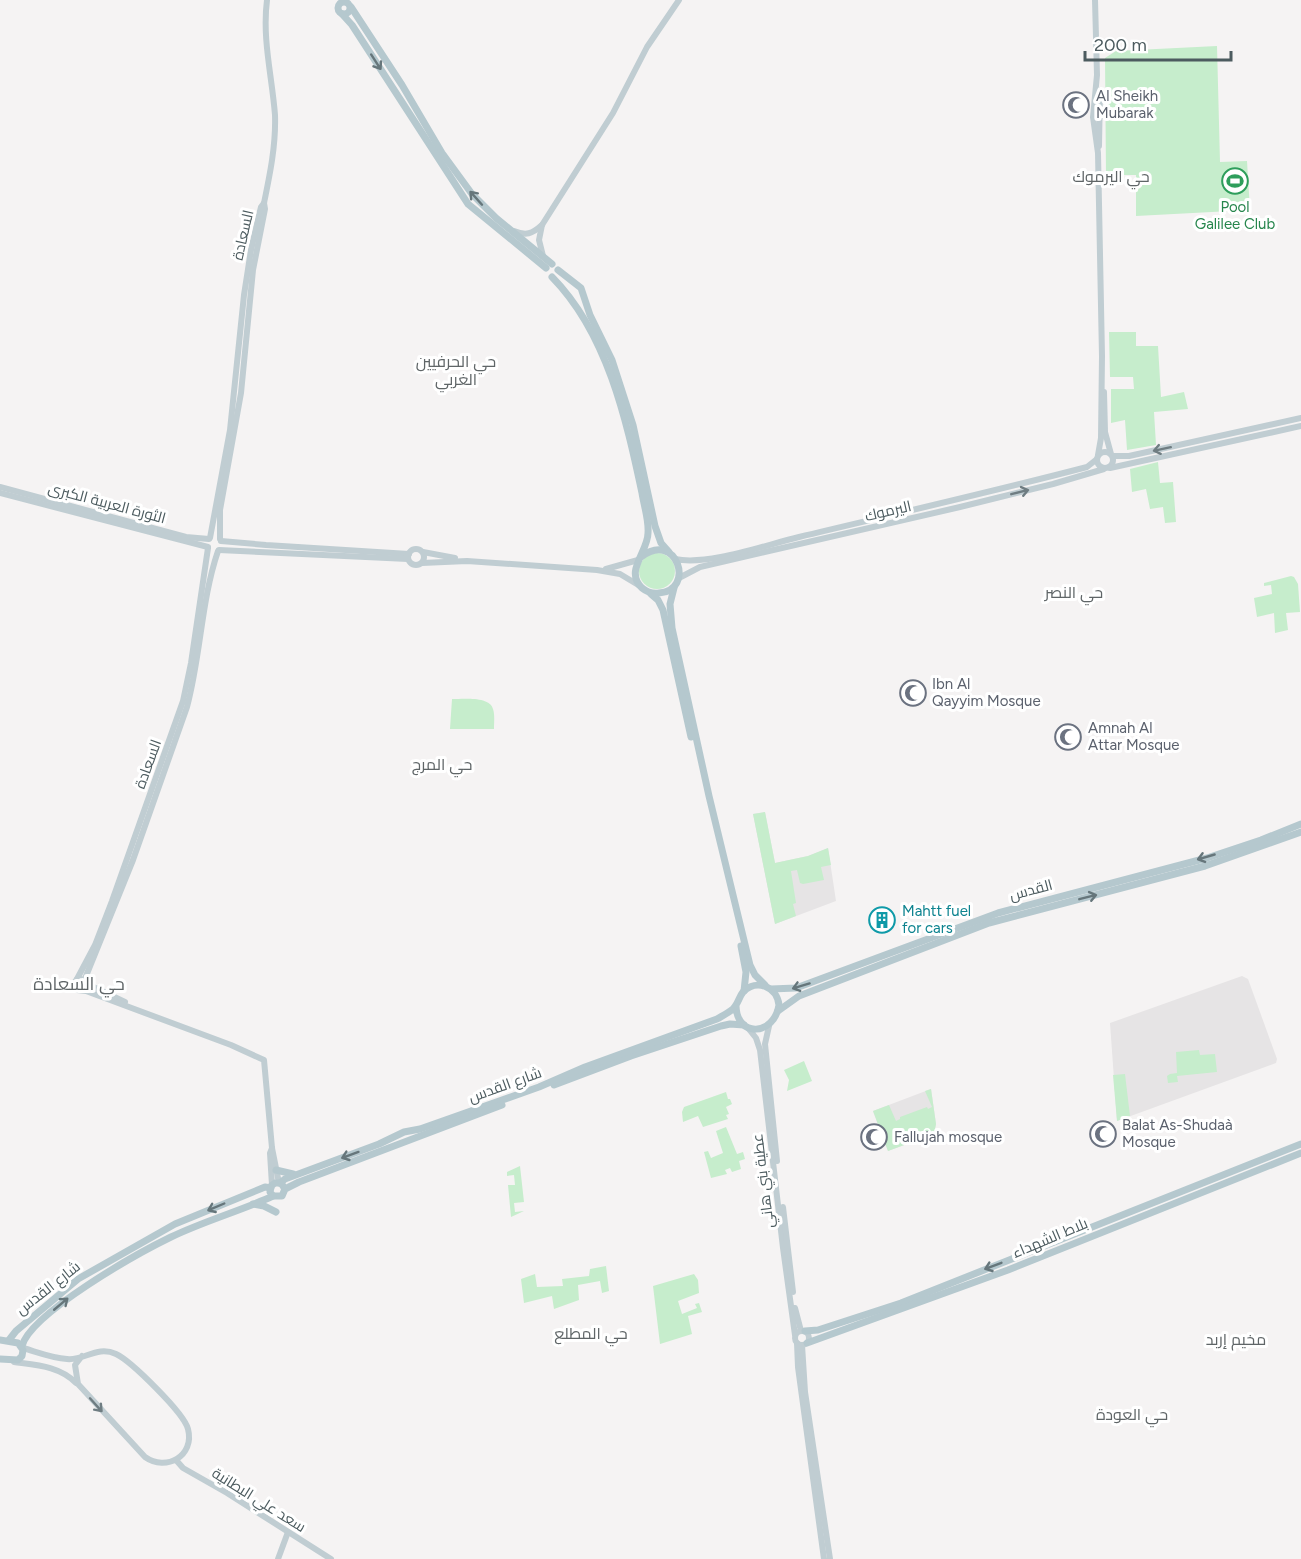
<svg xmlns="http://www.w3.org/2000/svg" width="1301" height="1559" viewBox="0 0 1301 1559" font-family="Figtree,Cairo,sans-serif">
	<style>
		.education { fill: #e6e4e5 }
		.green { fill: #c6edcc }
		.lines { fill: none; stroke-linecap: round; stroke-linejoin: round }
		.secondary { stroke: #c0cdd2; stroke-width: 6 }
		.primary { stroke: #b5c8ce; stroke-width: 7 }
		.oneway { stroke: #66767b }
		.oneway2 { stroke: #6f7d82 }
		.labels { text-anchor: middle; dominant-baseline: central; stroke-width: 6; stroke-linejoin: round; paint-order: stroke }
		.worship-label { font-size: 15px; fill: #5b616d; stroke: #fff; text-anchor: start }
		.leisure-label { font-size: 15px; fill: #27864d; stroke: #fff }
		.street-label { font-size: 15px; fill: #4c5b5f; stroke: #fff }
		.culture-label { font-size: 15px; fill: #0d838f; stroke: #fff; text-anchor: start }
		.neighbourhood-label { font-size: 16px; fill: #5f6567; stroke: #fff }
		.quarter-label { font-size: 18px; fill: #5f6567; stroke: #fff }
	</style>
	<rect width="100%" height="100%" fill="#f5f3f3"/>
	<!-- education -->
	<g class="education">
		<polygon points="765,812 775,863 808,856 828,848 836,901 775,924 753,814"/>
		<polygon points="1242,976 1248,979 1277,1059 1276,1063 1117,1121 1110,1023"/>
		<polygon points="931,1089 936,1124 934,1134 888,1151 873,1111"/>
	</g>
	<!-- green -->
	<g class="green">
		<polygon points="1217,46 1220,162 1247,161 1250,210 1136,216 1136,175 1106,175 1105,58 1116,51"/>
		<polygon points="1109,332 1136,332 1136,346 1158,346 1161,397 1184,392 1188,409 1154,412 1156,445 1127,450 1125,420 1111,423 1111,389 1134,389 1133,377 1110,377"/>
		<polygon points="1158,462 1160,483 1173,482 1176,522 1165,523 1163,507 1150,509 1146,489 1132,492 1130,469"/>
		<circle cx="657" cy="571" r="18"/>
		<polygon points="1291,576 1294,577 1298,584 1300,612 1286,613 1288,630 1275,633 1274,613 1257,617 1254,598 1272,594 1271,585 1264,586 1264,583"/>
		<path d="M452,699c11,0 38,-3 41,10 2,6 1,14 1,20h-44z"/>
		<polygon points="765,812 775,863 808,856 828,848 831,865 821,867 824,880 803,884 800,883 797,870 791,871 796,903 793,904 796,916 775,924 753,814"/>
		<polygon points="1199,1050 1200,1055 1215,1054 1217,1072 1177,1076 1178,1082 1168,1083 1167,1076 1170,1074 1177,1073 1176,1052"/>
		<polygon points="804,1061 812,1081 787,1091 789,1080 784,1070"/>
		<polygon points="1125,1074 1130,1116 1117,1121 1113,1075"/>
		<polygon points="931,1089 936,1124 934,1134 888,1151 873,1111 889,1105 896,1121 900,1119 900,1117 927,1107 928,1109 932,1107 925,1091"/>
		<polygon points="726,1092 728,1099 730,1099 732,1104 726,1107 729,1114 726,1115 728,1119 703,1127 698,1116 683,1122 682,1112 684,1107"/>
		<polygon points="726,1127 737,1154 743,1152 745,1159 739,1161 741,1169 732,1172 730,1168 725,1170 727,1174 711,1178 704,1152 708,1151 711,1158 723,1153 716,1131"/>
		<polygon points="520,1166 524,1202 514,1203 515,1212 524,1211 511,1217 508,1185 515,1185 514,1175 507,1176 507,1172"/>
		<polygon points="606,1266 609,1291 602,1293 600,1281 578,1285 579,1300 554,1309 552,1296 524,1303 521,1279 535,1274 537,1287 563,1286 562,1279 589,1276 590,1269"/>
		<polygon points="694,1274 698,1280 699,1293 678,1301 682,1314 697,1308 695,1304 699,1303 702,1312 688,1316 692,1334 660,1344 653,1286"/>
	</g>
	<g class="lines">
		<!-- secondary -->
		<g class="secondary">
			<polyline points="1095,0 1097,75 1093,117 1098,153 1102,356 1101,438 1098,455"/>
			<polyline points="1099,146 1100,90"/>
			<path d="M514,231c12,5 18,3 28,-6"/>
			<polyline points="543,256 539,240 542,225 613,113 647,47 679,0"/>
			<polyline points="1104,392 1105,432 1111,454"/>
			<circle cx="1105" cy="460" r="8"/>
			<polyline points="1113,456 1129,456 1301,418"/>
			<polyline points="1110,468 1301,426"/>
			<polyline points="0,487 186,537 209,539"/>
			<polyline points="0,493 208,547"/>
			<polyline points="210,538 230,430 244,295 251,250 261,207 264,203"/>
			<path d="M220,539v-29l21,-117 12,-123 12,-61 -1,-6c6,-29 12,-58 11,-88 -3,-39 -13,-76 -8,-115"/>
			<polyline points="221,541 266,545 409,554"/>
			<circle cx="416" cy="557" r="8"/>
			<polyline points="219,550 408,559"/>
			<polyline points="423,552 455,558"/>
			<path d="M675,559c33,7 90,-14 124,-22 96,-23 192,-45 288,-70l10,-8"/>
			<polyline points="422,563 467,561 597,570 620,574 640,586"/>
			<polyline points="606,569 638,560"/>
			<polyline points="679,578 700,567 960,507 1053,484 1104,469"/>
			<polyline points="77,979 95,945 112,901 183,701 191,663 208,548"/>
			<path d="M84,981l49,-121 54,-153c14,-52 14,-106 31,-156"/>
			<polyline points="85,983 125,1002"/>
			<polyline points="81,990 85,987 85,983 81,979 77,979 74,983 77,990 86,991 231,1045 264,1060 272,1148 279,1183"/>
			<polyline points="769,1026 765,1044 777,1161"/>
			<polyline points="748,1028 756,1038 760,1050 783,1248 795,1335"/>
			<polyline points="272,1148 270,1153 272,1185"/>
			<polyline points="783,1207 793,1292"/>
			<polyline points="795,1308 801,1331"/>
			<circle cx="802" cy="1338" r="7"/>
			<polyline points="797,1343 798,1367 824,1559"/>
			<polyline points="802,1345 805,1392 830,1559"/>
			<path d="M23,1348c14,4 29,10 44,11 17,2 30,-14 49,-5 15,7 68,59 72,75 7,27 -22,43 -43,28l-67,-73 -3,-19 7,-9"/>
			<path d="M14,1362c22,3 46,4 62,21"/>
			<polyline points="176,1460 183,1468 227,1493 331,1559"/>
			<polyline points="278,1559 288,1532"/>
		</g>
		<!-- primary -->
		<g class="primary">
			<circle cx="344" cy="8" r="6"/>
			<polyline points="351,7 402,85 442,153 472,194 496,218 552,264"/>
			<polyline points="342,14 352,25 468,204 546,268"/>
			<polyline points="558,270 581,288 590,315 612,360 633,425 655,526 661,543 669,552"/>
			<path d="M552,277c55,56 74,141 90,216 2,13 7,27 6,40 0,19 -24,38 -6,55 5,4 11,6 17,5 37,-2 18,-64 -18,-36"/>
			<polyline points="674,588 670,604 672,628 709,796 750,965 755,975 765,985"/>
			<polyline points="651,594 658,600 663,610 691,737"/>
			<polyline points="741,946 746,972 744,991"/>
			<polyline points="771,989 796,988 998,913 1207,858 1261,840 1301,824"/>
			<polyline points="778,1011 799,996 989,923 1205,866 1301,832"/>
			<polyline points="554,1085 631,1056 721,1026 730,1024 744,1025"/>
			<polyline points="276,1170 293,1174"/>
			<path d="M280,1183l5,-4 94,-35 25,-12 16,-3 119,-42 46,-20 132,-48c5,-3 11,-6 16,-10 5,-5 6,-12 10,-17 14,-14 34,-5 36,13 -5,31 -42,33 -43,1"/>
			<polyline points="285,1189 281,1183 275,1183 271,1186 270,1192 273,1196 282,1196 285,1189 299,1182 502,1105"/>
			<polyline points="253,1204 264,1206 276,1212"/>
			<polyline points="805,1331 818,1330 901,1303 1301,1144"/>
			<polyline points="0,1340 18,1343 23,1350 22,1356 18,1360 0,1359"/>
			<polyline points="9,1340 16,1331 78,1279 175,1224 265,1187 271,1188"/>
			<polyline points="807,1343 1008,1270 1301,1153"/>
			<path d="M22,1346c9,-33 116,-93 149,-109 33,-16 69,-26 102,-41"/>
		</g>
	</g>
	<!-- one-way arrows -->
	<defs><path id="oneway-shaft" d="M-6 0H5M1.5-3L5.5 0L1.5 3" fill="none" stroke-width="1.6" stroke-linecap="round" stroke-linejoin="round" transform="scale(1.5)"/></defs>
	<g class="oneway">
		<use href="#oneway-shaft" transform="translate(376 62) rotate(57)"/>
		<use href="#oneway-shaft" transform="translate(476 198) rotate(-132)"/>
		<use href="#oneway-shaft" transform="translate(1206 857) rotate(164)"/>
		<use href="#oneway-shaft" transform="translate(1088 897) rotate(-14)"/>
		<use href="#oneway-shaft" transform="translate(801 986) rotate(163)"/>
		<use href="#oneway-shaft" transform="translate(350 1155) rotate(160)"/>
		<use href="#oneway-shaft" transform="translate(216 1207) rotate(157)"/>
		<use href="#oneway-shaft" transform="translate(993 1266) rotate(159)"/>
		<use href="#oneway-shaft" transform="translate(61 1304) rotate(-40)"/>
	</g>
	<g class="oneway2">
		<use href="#oneway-shaft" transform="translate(1162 449) rotate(168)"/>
		<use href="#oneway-shaft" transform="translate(1020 492) rotate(-14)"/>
		<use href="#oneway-shaft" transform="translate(96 1405) rotate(48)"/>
	</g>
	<!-- icons -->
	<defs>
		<g id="mosque-ring" transform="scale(1.35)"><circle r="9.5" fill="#fff" stroke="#6b7280" stroke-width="1.5"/><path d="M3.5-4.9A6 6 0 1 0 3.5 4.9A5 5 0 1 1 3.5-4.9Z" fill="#6b7280"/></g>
		<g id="stadium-ring" transform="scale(1.35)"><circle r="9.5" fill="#fff" stroke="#2e9e5b" stroke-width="1.5"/><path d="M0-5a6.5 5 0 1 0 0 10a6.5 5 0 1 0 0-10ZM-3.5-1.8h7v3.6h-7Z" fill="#2e9e5b"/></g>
		<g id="building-ring" transform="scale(1.35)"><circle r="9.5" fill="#fff" stroke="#0f9aa8" stroke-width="1.5"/><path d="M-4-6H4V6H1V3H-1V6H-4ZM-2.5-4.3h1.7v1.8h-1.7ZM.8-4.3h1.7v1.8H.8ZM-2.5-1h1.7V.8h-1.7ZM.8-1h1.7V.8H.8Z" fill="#0f9aa8"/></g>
	</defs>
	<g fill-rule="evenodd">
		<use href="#mosque-ring" x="1076" y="105"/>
		<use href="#stadium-ring" x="1235" y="181"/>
		<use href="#mosque-ring" x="913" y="693"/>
		<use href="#mosque-ring" x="1068" y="737"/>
		<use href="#building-ring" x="882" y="920"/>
		<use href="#mosque-ring" x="1103" y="1134"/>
		<use href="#mosque-ring" x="874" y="1137"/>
	</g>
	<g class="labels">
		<!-- worship labels -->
		<g class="worship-label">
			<text x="1096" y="96">Al Sheikh<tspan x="1096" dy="17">Mubarak</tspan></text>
			<text x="932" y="684">Ibn Al<tspan x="932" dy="17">Qayyim Mosque</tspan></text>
			<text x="1088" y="728">Amnah Al<tspan x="1088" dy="17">Attar Mosque</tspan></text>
			<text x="1122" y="1125">Balat As-Shudaà<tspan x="1122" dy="17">Mosque</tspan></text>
			<text x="894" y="1137">Fallujah mosque</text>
		</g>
		<!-- leisure labels -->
		<g class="leisure-label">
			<text x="1235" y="207">Pool<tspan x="1235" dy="17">Galilee Club</tspan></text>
		</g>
		<!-- street labels -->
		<g class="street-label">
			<text transform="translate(243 235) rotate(-77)">السعادة</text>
			<text transform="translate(107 503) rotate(15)">الثورة العربية الكبرى</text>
			<text transform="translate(888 511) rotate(-13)">اليرموك</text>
			<text transform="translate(148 764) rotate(-70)">السعادة</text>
			<text transform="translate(1031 890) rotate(-15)">القدس</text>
			<text transform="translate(505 1085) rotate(-20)">شارع القدس</text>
			<text transform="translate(763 1181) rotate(-97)">عطية بني هاني</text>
			<text transform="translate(1050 1238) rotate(-23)">بلاط الشهداء</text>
			<text transform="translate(48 1288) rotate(-38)">شارع القدس</text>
			<text transform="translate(259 1500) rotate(32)">سعد علي البطانية</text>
		</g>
		<!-- culture labels -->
		<g class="culture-label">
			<text x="902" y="911">Mahtt fuel<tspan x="902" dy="17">for cars</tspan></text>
		</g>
		<!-- neighbourhood labels -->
		<g class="neighbourhood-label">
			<text x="1111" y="176">حي اليرموك</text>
			<text x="456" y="361">حي الحرفيين<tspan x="456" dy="18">الغربي</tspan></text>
			<text x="1074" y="592">حي النصر</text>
			<text x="442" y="764">حي المرج</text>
			<text x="591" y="1333">حي المطلع</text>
			<text x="1236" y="1339">مخيم إربد</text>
			<text x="1132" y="1414">حي العودة</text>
		</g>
		<!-- quarter labels -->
		<g class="quarter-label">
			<text x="79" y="984">حي السعادة</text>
		</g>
	</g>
	<!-- scale -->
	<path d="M1085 51v9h146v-9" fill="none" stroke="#4c5b5f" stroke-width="3"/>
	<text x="1094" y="51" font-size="18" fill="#4c5b5f" stroke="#ffffff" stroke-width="4.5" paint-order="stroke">200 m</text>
</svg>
